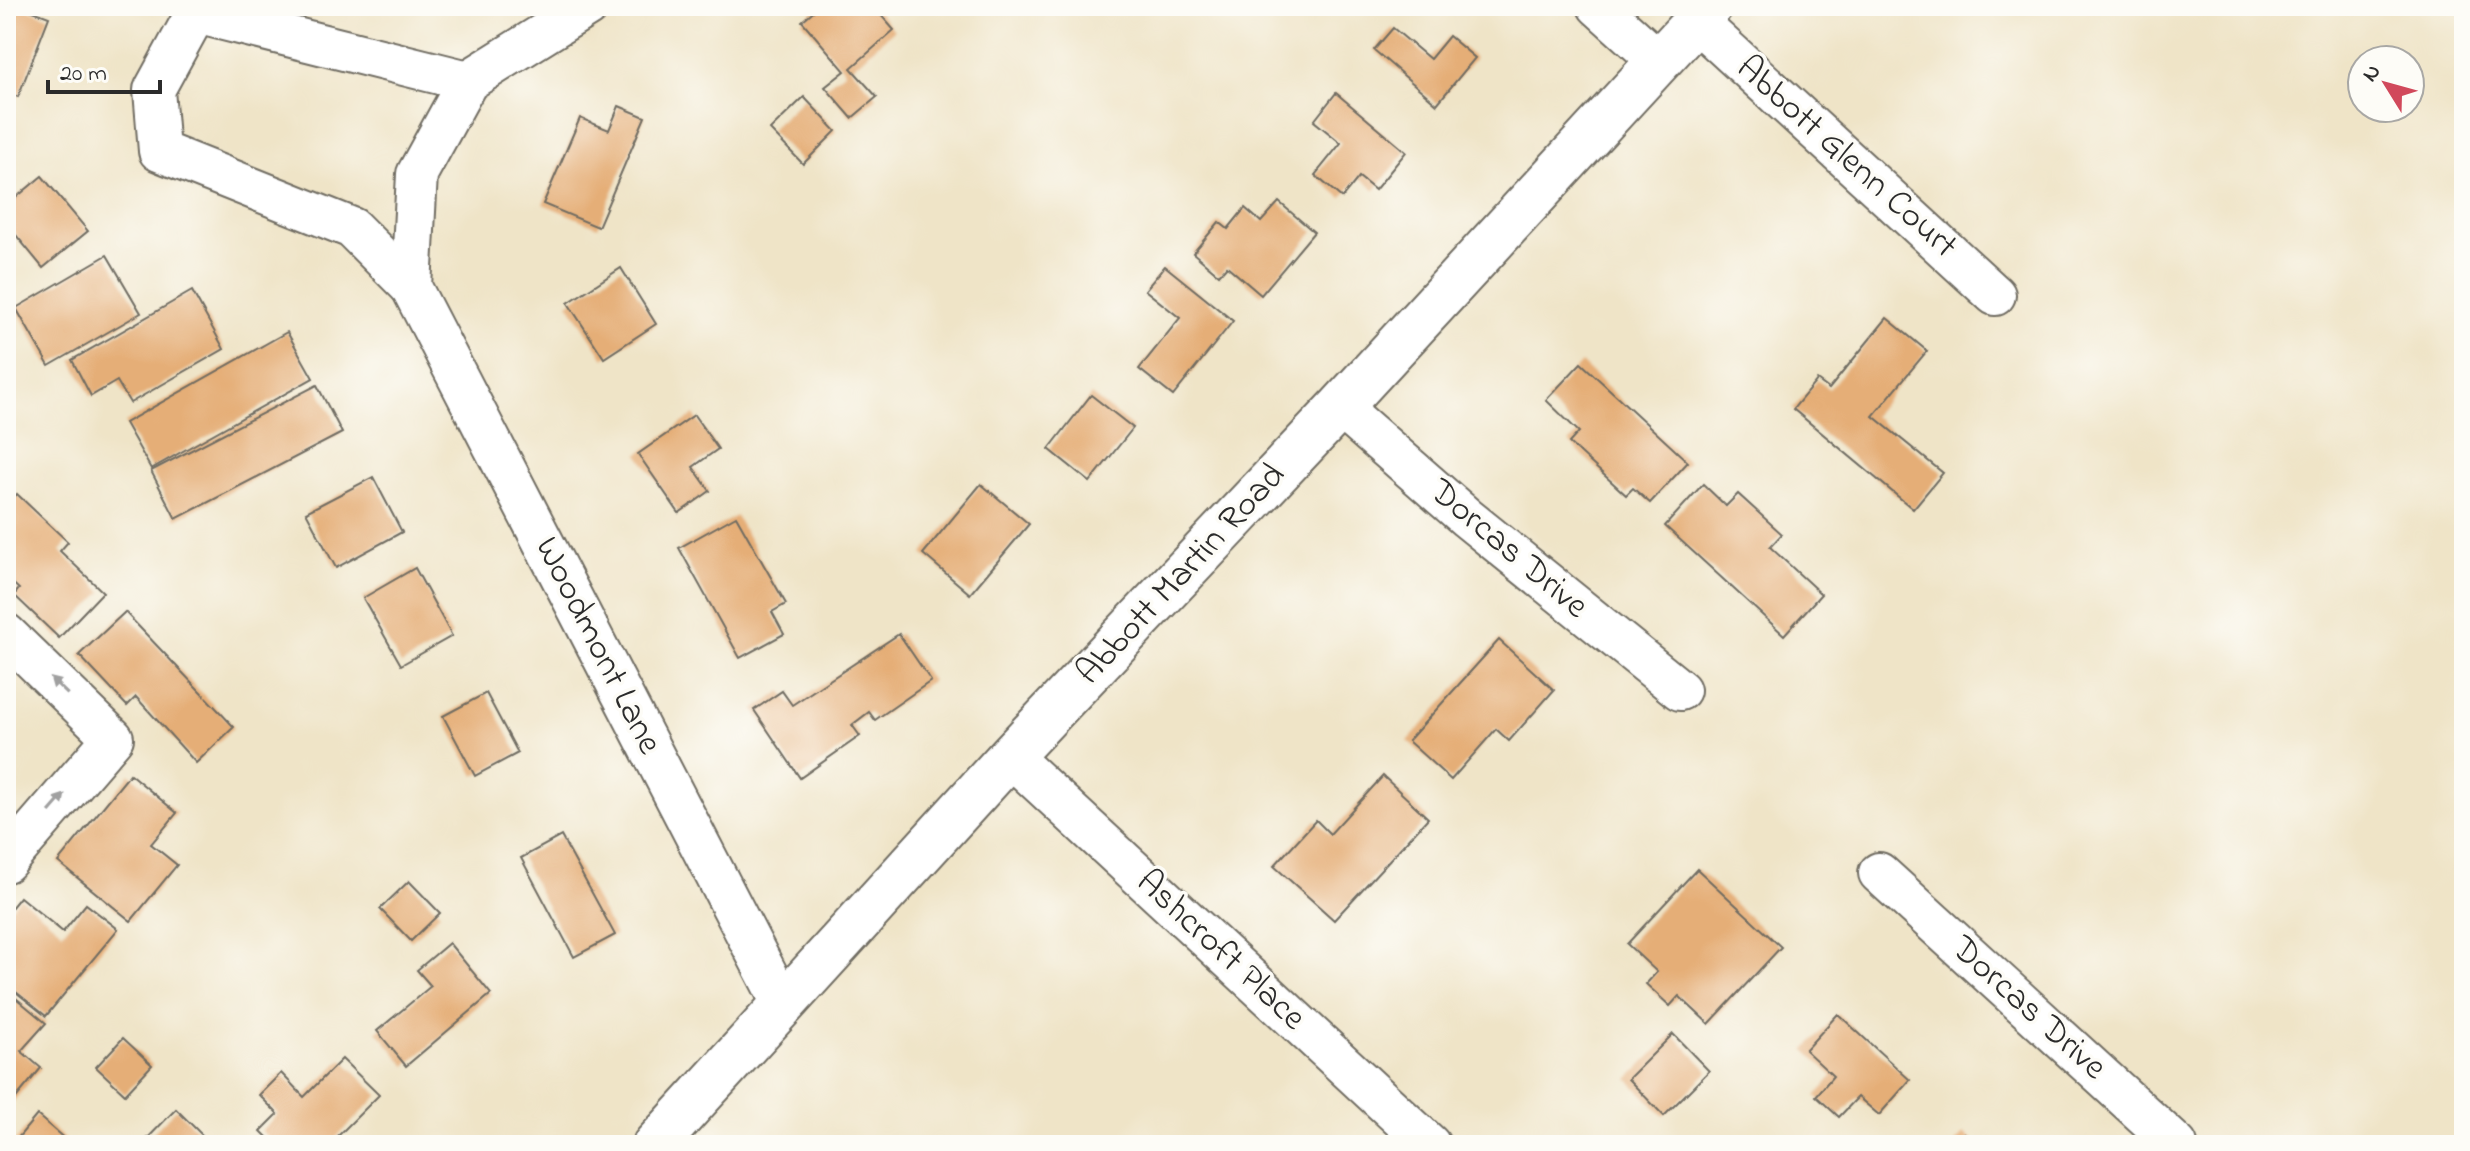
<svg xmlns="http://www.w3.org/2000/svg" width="2470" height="1151" viewBox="0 0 2470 1151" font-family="'Indie Flower',sans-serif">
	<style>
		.building { fill: #e5ae77 }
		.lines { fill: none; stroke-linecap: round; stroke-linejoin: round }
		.minor-casing { stroke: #706c62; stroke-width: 44 }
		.major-casing { stroke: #706c62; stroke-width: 48 }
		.minor { stroke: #fff; stroke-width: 40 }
		.major { stroke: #fff; stroke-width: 44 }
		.oneway { fill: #a0a0a0 }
		.labels { text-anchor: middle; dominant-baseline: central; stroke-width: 7; stroke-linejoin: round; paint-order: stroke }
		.street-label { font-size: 36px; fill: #2b2b2b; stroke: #fdfcf7 }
	</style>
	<rect width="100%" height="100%" fill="#fdfcf7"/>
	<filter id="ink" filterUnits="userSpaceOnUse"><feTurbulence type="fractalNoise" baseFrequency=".0125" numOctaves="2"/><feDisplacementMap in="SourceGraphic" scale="16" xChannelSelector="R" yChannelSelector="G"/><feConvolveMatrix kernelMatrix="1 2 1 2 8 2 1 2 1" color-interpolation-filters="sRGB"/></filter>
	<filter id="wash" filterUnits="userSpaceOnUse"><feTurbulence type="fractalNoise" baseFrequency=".006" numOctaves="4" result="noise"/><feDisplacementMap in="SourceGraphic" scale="32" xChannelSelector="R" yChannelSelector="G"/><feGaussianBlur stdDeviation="1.8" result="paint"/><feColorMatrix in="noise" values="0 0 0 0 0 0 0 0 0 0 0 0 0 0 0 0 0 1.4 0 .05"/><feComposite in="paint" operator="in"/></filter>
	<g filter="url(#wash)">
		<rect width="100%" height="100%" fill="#efe4c7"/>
		<g id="blocks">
			<!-- building -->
			<g class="building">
				<polygon points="6,6 20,6 49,17 18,97 6,92"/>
				<polygon points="819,6 873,6 894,30 851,68 877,97 852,118 825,87 845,71 802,21"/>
				<polygon points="1393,28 1430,59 1449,36 1475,58 1437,104 1374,50"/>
				<polygon points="1336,93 1406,152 1375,190 1359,177 1342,198 1315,175 1341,143 1314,121"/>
				<polygon points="804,97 836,131 803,164 770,130"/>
				<polygon points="619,106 645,117 598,227 543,204 580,118 609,130"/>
				<polygon points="42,176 88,231 43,268 6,223 6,206"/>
				<polygon points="1279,202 1314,232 1261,295 1227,266 1219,275 1193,253 1219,222 1228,229 1245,208 1261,222"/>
				<polygon points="107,255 141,313 49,366 16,308"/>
				<polygon points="1165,266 1233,321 1173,396 1139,369 1180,318 1145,290"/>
				<polygon points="621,268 656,324 604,358 568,303"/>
				<polygon points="192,291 224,349 130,403 117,381 91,396 72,360"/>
				<polygon points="1887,318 1927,351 1873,416 1943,473 1913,509 1793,409 1817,380 1829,389"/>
				<polygon points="287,332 313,378 151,469 125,423"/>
				<polygon points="1581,363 1688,462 1650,503 1633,488 1626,495 1569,443 1579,432 1546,400"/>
				<polygon points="317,385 342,433 176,519 151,471"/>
				<polygon points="1091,395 1133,428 1090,482 1049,449"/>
				<polygon points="694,415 718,449 693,467 710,491 679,513 638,454"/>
				<polygon points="373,477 402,532 336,568 306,512"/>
				<polygon points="981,484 1029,524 970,594 923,554"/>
				<polygon points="1703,484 1726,506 1738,494 1782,534 1770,547 1821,594 1784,635 1665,526"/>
				<polygon points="17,494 68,542 60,551 103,592 59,638 14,595 19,589 6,577 6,505"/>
				<polygon points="736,516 786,604 772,612 784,634 740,658 679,548"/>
				<polygon points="415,568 452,636 401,665 363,598"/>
				<polygon points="125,612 234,727 196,763 136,697 127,706 79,655"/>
				<polygon points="899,634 931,681 875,720 869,712 852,725 860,736 800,778 754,710 782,691 792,705"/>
				<polygon points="1499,640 1554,690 1509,741 1496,729 1451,780 1408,741"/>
				<polygon points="486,693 518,753 475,776 443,716"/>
				<polygon points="130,774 177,813 151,844 177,865 131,921 58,862"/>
				<polygon points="1383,776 1428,818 1334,920 1274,866 1316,820 1330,834"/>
				<polygon points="561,836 615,935 574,957 521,858"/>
				<polygon points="1697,869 1781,947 1709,1024 1679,996 1670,1006 1646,984 1657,972 1627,944"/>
				<polygon points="409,881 440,913 411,941 380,909"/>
				<polygon points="20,897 63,932 86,904 118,929 46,1016 6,984 6,914"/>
				<polygon points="449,943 491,994 406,1066 377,1031 431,986 417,970"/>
				<polygon points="11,994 46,1023 21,1051 41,1068 11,1104 6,1100 6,1000"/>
				<polygon points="1838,1014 1910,1080 1879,1115 1858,1097 1839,1117 1816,1096 1833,1076 1805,1050"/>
				<polygon points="1673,1034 1709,1071 1664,1116 1628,1079"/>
				<polygon points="123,1038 152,1065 125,1094 96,1067"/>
				<polygon points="342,1059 379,1095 329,1145 275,1145 261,1131 278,1114 259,1095 281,1073 304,1097"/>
				<polygon points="176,1109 212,1145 141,1145"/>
				<polygon points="37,1115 67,1141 64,1145 12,1145"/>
				<polygon points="1964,1133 1977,1145 1953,1145"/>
			</g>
		</g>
	</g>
	<g filter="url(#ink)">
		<use href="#blocks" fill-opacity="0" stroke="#706c62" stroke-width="2"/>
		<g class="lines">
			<!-- minor casing -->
			<g class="minor-casing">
				<g id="minor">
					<polyline points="588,6 468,81 417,174 411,287 783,1005"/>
					<polyline points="1598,6 1660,62"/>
					<polyline points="1696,21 1995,295"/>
					<polyline points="411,287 352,228 159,151 154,90 196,13 468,81"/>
					<polyline points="1340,407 1467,518 1680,690"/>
					<polyline points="6,634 113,738 6,862"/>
					<polyline points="1010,756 1430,1145"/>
					<polyline points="1879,873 2177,1145"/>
				</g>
			</g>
			<!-- major casing -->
			<g class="major-casing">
				<polyline id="major" points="655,1145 1010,756 1340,407 1710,6"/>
			</g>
			<!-- minor -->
			<use href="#minor" class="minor"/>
			<!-- major -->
			<use href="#major" class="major"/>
		</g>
		<!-- one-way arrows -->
		<defs><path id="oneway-solid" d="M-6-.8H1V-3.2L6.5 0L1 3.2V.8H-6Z" transform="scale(2)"/></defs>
		<g class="oneway">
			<use href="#oneway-solid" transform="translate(59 686) rotate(-136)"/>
			<use href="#oneway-solid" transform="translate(57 803) rotate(-49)"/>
		</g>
	</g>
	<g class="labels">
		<!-- street labels -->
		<g class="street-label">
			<text transform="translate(1846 158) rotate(42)">Abbott Glenn Court</text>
			<text transform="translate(1508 550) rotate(40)">Dorcas Drive</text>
			<text transform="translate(1182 575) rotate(-47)">Abbott Martin Road</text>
			<text transform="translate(597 646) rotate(63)">Woodmont Lane</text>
			<text transform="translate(1220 951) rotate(43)">Ashcroft Place</text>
			<text transform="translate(2028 1009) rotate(42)">Dorcas Drive</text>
		</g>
	</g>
	<!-- margin -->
	<rect width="2470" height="1151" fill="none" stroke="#fdfcf7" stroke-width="32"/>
	<!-- north arrow -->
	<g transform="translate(2386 84) rotate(307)"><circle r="38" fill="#fdfcf7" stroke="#a9a8a5" stroke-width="2"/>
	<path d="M0-6L14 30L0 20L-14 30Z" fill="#d1495b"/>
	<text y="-12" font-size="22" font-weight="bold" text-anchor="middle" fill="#2b2b2b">N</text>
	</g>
	<!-- scale -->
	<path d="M48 80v12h112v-12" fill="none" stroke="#2b2b2b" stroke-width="4"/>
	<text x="60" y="80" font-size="24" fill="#2b2b2b" stroke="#fdfcf7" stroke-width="6" paint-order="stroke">20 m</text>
</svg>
